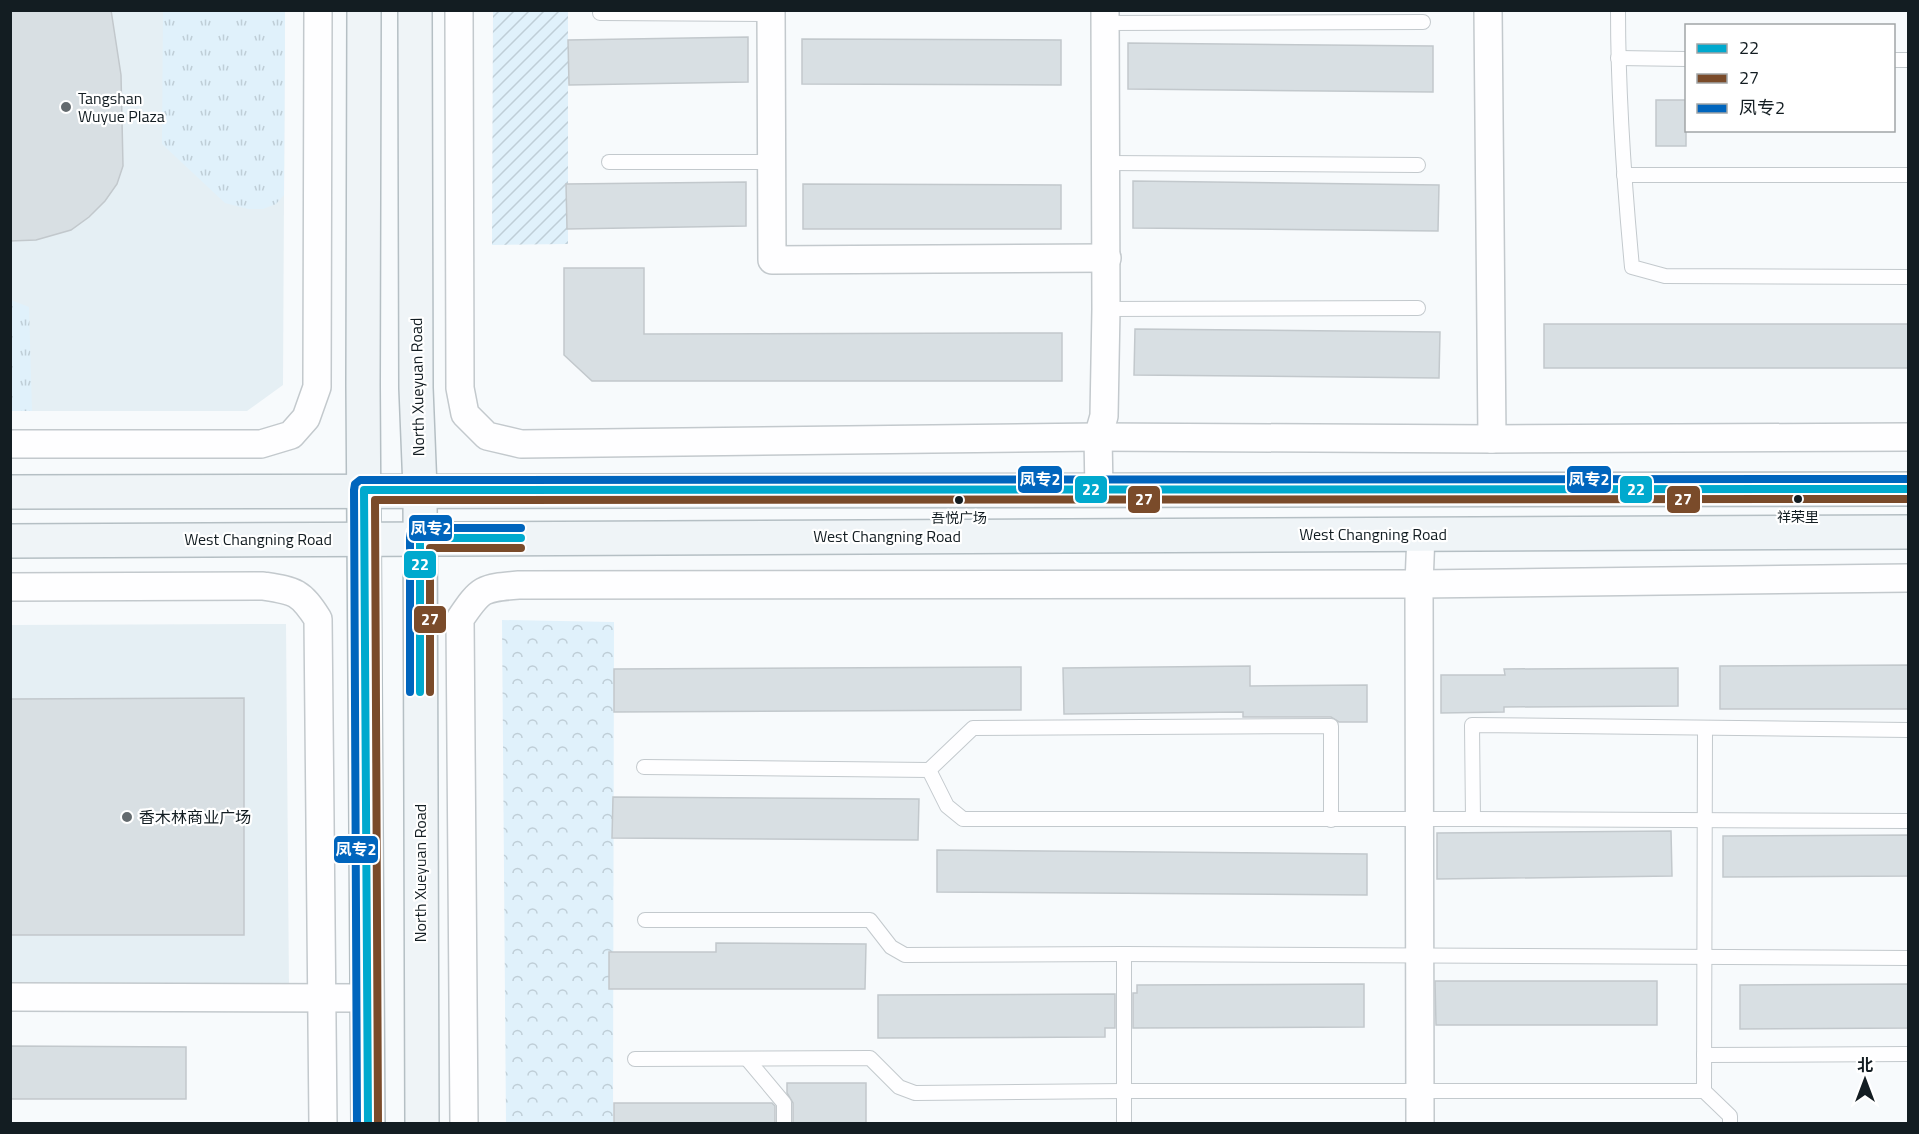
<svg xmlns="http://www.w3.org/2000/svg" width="1919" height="1134" viewBox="0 0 1919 1134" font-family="'Titillium Web','Noto Sans SC',sans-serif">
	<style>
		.built { fill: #e5eff4 }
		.grass { fill: url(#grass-tufts) }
		.forest { fill: url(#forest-crowns) }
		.garden { fill: url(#garden-furrows) }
		.building { fill: #d8dfe3; stroke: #c2c8cc; stroke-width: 1.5 }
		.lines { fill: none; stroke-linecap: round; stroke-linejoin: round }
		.lane-casing { stroke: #c3c9cd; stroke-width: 16 }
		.street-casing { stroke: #c3c9cd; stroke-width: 30 }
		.primary-casing { stroke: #b5bfc4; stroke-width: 36 }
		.lane { stroke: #fefeff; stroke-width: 14 }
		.street { stroke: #fefeff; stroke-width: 27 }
		.primary { stroke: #eff4f7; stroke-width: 33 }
		.bus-1-casing { stroke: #fff; stroke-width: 12 }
		.bus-2-casing { stroke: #fff; stroke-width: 12 }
		.bus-3-casing { stroke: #fff; stroke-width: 12 }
		.bus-1 { stroke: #00a9ce; stroke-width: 8 }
		.bus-2 { stroke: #7a4b2a; stroke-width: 8 }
		.bus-3 { stroke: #0065bd; stroke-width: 8 }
		.poi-dot { fill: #636a6e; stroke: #fff; stroke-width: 2 }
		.bus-dot { fill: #131d22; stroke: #fff; stroke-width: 2 }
		.labels { text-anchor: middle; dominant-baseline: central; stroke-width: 4.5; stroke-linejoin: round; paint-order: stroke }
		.bus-label { font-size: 14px; fill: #131d22; stroke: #fff }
		.poi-label { font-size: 16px; fill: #131d22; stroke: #fff; text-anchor: start }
		.street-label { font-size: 16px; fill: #131d22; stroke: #fff }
		.line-badge { stroke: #fff; stroke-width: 2 }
		.badge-label { font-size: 16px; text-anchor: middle; font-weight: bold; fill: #fff }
	</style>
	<defs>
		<pattern id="grass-tufts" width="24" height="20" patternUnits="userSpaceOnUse" patternTransform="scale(1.5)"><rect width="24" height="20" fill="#e0f1fb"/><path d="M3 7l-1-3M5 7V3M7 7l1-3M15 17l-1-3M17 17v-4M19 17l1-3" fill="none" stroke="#bfced7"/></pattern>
		<pattern id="forest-crowns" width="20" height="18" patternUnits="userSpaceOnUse" patternTransform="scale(1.5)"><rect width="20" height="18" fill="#e0f1fb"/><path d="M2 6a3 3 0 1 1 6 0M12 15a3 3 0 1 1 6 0" fill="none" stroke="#bfced7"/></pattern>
		<pattern id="garden-furrows" width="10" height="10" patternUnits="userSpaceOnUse" patternTransform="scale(1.5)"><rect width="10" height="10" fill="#e0f1fb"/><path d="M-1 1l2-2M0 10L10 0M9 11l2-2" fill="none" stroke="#bfced7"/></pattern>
	</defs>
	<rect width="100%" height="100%" fill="#f7fafc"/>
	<!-- built -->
	<g class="built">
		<polygon points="11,11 285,11 283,385 247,411 11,411"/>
		<polygon points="286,624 289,989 11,990 10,625"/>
	</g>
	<!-- grass -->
	<g class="grass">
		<polygon points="163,11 285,11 284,195 276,204 263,209 248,209 225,203 162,144"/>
		<polygon points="11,300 29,307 32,411 11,411"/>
	</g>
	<!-- forest -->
	<polygon class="forest" points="502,620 614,622 613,1123 506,1123"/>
	<!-- garden -->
	<polygon class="garden" points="493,11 568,11 568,244 492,245"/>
	<!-- building -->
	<g class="building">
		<polygon points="10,10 111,10 121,75 123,166 117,184 105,201 89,217 71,230 36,240 10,241"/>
		<polygon points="748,37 748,82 569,85 568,40"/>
		<polygon points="802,39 1061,40 1061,85 802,84"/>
		<polygon points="1128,43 1433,46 1433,92 1128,89"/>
		<rect x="1656" y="100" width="30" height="46"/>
		<polygon points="1133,181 1439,185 1438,231 1133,228"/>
		<polygon points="746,182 746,226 567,229 566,184"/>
		<polygon points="803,184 1061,185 1061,229 803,229"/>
		<polygon points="564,268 644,268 644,334 1062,333 1062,381 592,381 564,355"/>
		<rect x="1544" y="324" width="364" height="44"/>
		<polygon points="1135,329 1440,332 1439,378 1134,375"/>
		<polygon points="1908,665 1908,709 1720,709 1720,666"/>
		<polygon points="1250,666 1250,686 1367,685 1367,722 1339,722 1331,717 1243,717 1243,712 1064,714 1063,668"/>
		<polygon points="1021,667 1021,710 614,712 614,669"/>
		<polygon points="1678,668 1678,706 1504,707 1504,712 1441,713 1441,675 1505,675 1504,669"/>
		<polygon points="244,698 244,935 10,935 10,699"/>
		<polygon points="613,797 919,799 918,840 612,838"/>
		<polygon points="1671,831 1672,876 1437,879 1437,833"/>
		<polygon points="1908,835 1908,876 1723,877 1723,836"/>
		<polygon points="937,850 1367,854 1367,895 937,892"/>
		<polygon points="716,943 866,944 865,989 609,989 609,952 716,952"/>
		<polygon points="1435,981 1657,981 1657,1025 1436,1025"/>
		<polygon points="1364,984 1364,1027 1133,1028 1133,993 1137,993 1137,985"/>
		<polygon points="1908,984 1908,1028 1740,1029 1740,985"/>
		<polygon points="1115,994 1115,1028 1105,1028 1105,1037 878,1038 878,995"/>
		<polygon points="10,1046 186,1047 186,1099 10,1099"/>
		<polygon points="787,1083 866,1083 866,1124 793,1124 793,1103 787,1093"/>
		<polygon points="614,1103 772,1103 775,1106 775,1124 614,1124"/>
	</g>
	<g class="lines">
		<!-- lane casing -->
		<g class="lane-casing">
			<g id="lane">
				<path d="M1618,10c0,86 6,172 14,257l33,9 243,1"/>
				<polyline points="600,13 771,14"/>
				<polyline points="1105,23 1423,22"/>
				<polyline points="1618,58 1686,59"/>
				<polyline points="1894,60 1908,60"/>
				<polyline points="609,162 772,162"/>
				<polyline points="1106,163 1418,165"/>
				<polyline points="1624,175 1908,175"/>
				<polyline points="1106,309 1418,308"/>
				<polyline points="1705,728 1704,1091 1730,1116 1730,1124"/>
				<polyline points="644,767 929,770 947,806 963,819 1473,819 1908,821"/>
				<polyline points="929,770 973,728 1331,726 1331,820"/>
				<polyline points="1473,819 1472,725 1908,730"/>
				<polyline points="645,920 870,920 891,947 905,955 1124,954 1908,958"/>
				<polyline points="1704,1055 1908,1054"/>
				<polyline points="635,1059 870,1058 899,1087 915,1093 1124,1091 1704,1091"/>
				<polyline points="748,1060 784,1103 784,1124"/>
				<polyline points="1124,1124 1124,954"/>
			</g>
		</g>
		<!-- street casing -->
		<g class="street-casing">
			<g id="street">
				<polyline points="459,10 460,388 465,414 487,436 521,444 1098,437 1492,439 1908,437"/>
				<polyline points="771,10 772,260 1107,258"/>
				<polyline points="1488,10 1492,439"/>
				<polyline points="10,444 261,444 291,435 306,418 317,387 318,10"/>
				<polyline points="1099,491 1098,437 1104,416 1106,309 1105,10"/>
				<path d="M10,587l253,-1c32,5 37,5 55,33l5,505"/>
				<polyline points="10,997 367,998"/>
				<path d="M464,1124l-4,-505c21,-31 22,-31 59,-34l900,-1 489,-6"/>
				<polyline points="1420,1124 1419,584 1421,534"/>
			</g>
		</g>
		<!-- primary casing -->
		<g class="primary-casing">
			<g id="primary">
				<polyline points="364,10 363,386 368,1124"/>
				<polyline points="415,10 416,388 420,489 422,1124"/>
				<path d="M10,492c633,-3 1266,-2 1898,-3"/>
				<polyline points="10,541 1908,532"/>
			</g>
		</g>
		<!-- lane -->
		<use href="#lane" class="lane"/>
		<!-- street -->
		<use href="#street" class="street"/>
		<!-- primary -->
		<use href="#primary" class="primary"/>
		<!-- bus-1 casing -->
		<g class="bus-1-casing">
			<g id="bus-1">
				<polyline points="420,692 420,538 521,538"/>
				<polyline points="368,1124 364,490 1908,489"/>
			</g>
		</g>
		<!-- bus-2 casing -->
		<g class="bus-2-casing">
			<g id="bus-2">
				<polyline points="430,692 430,548 521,548"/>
				<polyline points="378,1124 375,500 1908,499"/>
			</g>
		</g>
		<!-- bus-3 casing -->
		<g class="bus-3-casing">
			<g id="bus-3">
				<polyline points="410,692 410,538 411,532 420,528 521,528"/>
				<polyline points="357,1124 354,490 355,484 360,480 1908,479"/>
			</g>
		</g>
		<!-- bus-1 -->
		<use href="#bus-1" class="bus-1"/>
		<!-- bus-2 -->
		<use href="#bus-2" class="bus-2"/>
		<!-- bus-3 -->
		<use href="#bus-3" class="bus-3"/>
	</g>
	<!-- markers -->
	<g class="poi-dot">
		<circle cx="66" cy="107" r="6"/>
		<circle cx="127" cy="817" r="6"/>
	</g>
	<g class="bus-dot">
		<circle cx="1798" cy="499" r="5"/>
		<circle cx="959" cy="500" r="5"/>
	</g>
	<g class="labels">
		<!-- bus labels -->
		<g class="bus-label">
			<text x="1798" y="516">祥荣里</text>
			<text x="959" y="517">吾悦广场</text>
		</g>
		<!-- poi labels -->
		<g class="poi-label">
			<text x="78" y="98">Tangshan<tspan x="78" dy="18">Wuyue Plaza</tspan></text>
			<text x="139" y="817">香木林商业广场</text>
		</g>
		<!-- street labels -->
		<g class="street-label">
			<text transform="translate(417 387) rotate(-91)">North Xueyuan Road</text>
			<text x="1373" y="534">West Changning Road</text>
			<text x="887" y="536">West Changning Road</text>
			<text x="258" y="539">West Changning Road</text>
			<text transform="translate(420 873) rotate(-90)">North Xueyuan Road</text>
		</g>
	</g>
	<g class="line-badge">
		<rect x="1566" y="465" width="46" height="29" rx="6" fill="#0065bd"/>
		<rect x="1017" y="465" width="46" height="29" rx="6" fill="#0065bd"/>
		<rect x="1619" y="475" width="34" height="29" rx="6" fill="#00a9ce"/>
		<rect x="1074" y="475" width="34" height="29" rx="6" fill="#00a9ce"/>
		<rect x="1666" y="485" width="35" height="29" rx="6" fill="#7a4b2a"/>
		<rect x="1127" y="485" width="34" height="29" rx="6" fill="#7a4b2a"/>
		<rect x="408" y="514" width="45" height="28" rx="6" fill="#0065bd"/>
		<rect x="403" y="550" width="34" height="29" rx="6" fill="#00a9ce"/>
		<rect x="413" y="605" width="34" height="29" rx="6" fill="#7a4b2a"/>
		<rect x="333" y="835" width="46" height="29" rx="6" fill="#0065bd"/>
	</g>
	<g class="badge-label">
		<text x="1589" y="485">凤专2</text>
		<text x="1040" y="485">凤专2</text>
		<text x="1636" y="495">22</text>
		<text x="1091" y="495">22</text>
		<text x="1683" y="505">27</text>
		<text x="1144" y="505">27</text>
		<text x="431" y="534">凤专2</text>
		<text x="420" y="570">22</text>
		<text x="430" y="625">27</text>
		<text x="356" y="855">凤专2</text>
	</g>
	<!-- border -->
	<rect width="1919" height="1134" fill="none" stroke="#131d22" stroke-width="24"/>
	<!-- legend -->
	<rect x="1685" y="24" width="210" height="108" fill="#ffffff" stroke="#a1a5a7" stroke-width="1.5"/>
	<rect x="1697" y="44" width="30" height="9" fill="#00a9ce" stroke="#a1a5a7" stroke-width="1.5"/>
	<text x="1739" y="54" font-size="18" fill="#131d22">22</text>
	<rect x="1697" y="74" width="30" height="9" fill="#7a4b2a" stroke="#a1a5a7" stroke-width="1.5"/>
	<text x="1739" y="84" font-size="18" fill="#131d22">27</text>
	<rect x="1697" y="104" width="30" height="9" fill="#0065bd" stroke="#a1a5a7" stroke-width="1.5"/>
	<text x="1739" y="114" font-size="18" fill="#131d22">凤专2</text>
	<!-- north arrow -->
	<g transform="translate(1865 1080)" stroke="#ffffff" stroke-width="4.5" paint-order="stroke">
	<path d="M0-4.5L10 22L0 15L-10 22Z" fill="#131d22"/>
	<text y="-9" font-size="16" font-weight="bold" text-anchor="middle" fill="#131d22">北</text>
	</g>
</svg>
